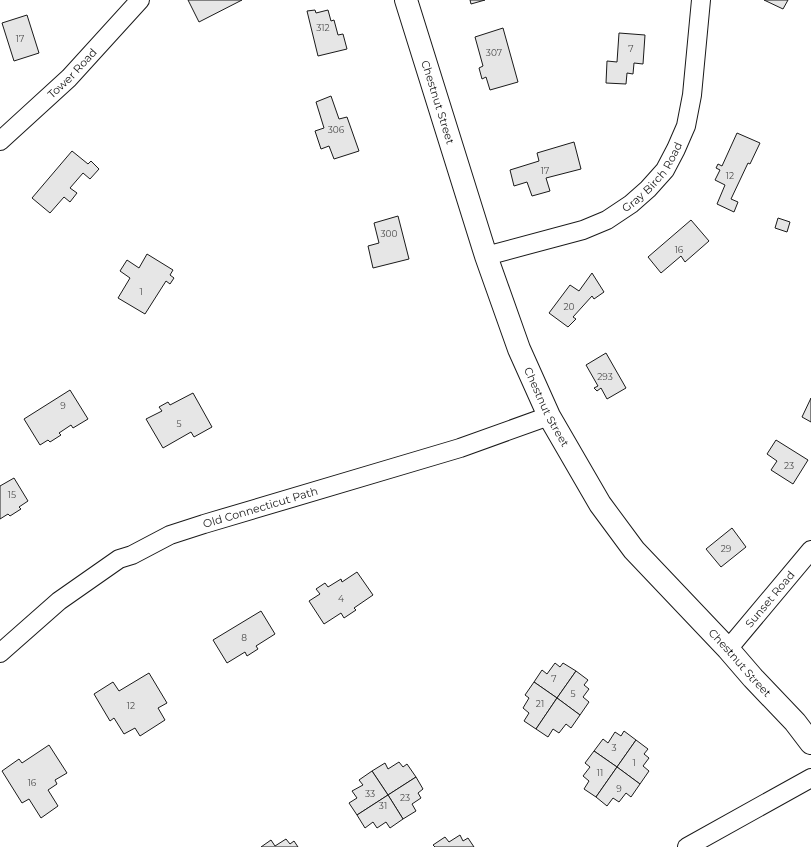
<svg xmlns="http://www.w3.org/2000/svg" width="811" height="847" viewBox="0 0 811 847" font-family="Montserrat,sans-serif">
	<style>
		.building { fill: #e6e6e6; stroke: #1a1a1a }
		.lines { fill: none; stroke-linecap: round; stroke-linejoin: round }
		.street-casing { stroke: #1a1a1a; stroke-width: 20 }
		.secondary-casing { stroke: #1a1a1a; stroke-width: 24 }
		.street { stroke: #fff; stroke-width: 18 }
		.secondary { stroke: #fff; stroke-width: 22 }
		.labels { text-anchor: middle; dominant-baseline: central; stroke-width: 3; stroke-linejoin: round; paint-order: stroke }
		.number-label { font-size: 9px; fill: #4d4d4d }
		.street-label { font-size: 11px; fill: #1a1a1a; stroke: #fff }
	</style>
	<rect width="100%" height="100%" fill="#fff"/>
	<!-- building -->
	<g class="building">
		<polygon points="188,0 242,0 199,22"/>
		<polygon points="470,0 485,0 471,4"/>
		<polygon points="764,0 788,0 783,9"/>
		<polygon points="315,10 316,13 328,10 331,21 334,20 338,35 343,34 347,49 318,56 307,11"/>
		<polygon points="27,15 39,53 14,61 2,23"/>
		<polygon points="503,28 518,82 490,90 486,77 482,79 479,68 483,66 475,37"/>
		<polygon points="619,33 645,35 643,64 634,63 633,74 627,73 626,84 606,83 607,61 617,62"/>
		<polygon points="331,96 339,119 347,117 359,151 334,159 329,146 321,149 315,131 324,128 316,102"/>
		<polygon points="737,133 760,143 750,164 748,163 731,199 738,202 734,212 717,204 725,185 715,180 720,170 716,168 718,164 722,166"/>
		<polygon points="574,142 581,169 546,178 550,191 532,196 527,182 514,186 510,170 539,161 537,153"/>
		<polygon points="72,151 88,164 91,161 99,169 90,179 83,173 70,188 77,193 70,202 64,197 50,213 32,198"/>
		<polygon points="398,216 409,259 373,268 368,246 379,243 374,223"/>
		<polygon points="778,218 790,222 787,232 775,228"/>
		<polygon points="691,220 709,241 685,262 681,256 661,273 648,257"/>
		<polygon points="147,254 173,270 170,275 174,278 170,284 166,281 145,314 118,298 130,278 120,271 127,260 139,268"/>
		<polygon points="592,273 604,292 594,299 592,296 573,317 576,319 568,327 549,313 570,285 579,291"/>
		<polygon points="606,353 626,388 607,399 601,388 597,391 594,388 598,386 586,365"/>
		<polygon points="70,390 88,419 73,428 71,425 59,433 61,435 50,442 48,440 40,445 24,419"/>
		<polygon points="193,393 212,427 194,437 191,432 163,448 146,419 162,411 159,407 168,402 170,405"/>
		<polygon points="811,398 811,422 802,417"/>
		<polygon points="776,440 808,460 793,484 771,470 777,461 767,454"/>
		<polygon points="14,478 28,501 19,507 21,509 10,516 8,514 0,519 0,486"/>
		<polygon points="732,528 746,547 721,567 706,549"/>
		<polygon points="357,572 373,595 354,608 356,610 344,618 341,613 324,624 309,601 320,594 316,589 325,583 328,587 341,579 342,582"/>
		<polygon points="261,611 275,634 256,646 258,649 247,656 245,652 227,663 213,640"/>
		<polygon points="555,663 560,667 563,663 576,671 557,698 534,682 542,670 547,674"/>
		<polygon points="576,671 588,680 584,685 589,689 583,697 589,702 580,715 557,698"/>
		<polygon points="149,673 167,703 158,708 165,720 140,736 135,728 124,734 114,718 110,721 94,694 113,682 119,691"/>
		<polygon points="534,682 557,698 536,729 524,721 529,713 523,708 529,698 525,695"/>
		<polygon points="557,698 580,715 571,728 566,724 559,733 553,729 548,737 536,729"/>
		<polygon points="624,731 636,740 617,767 594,751 603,739 608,743 615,732 621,736"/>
		<polygon points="636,740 648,749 644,754 649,758 643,766 649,771 640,784 617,767"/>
		<polygon points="49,745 67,773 55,780 57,784 48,790 58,806 41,818 29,799 22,803 2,771 19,759 22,763"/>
		<polygon points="594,751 617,767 596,797 584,789 589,781 583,776 590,767 585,763"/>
		<polygon points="399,762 403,767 407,764 416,777 388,795 372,771 385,763 388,769"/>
		<polygon points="617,767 640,784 631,797 626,793 619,802 613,798 607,806 596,797"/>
		<polygon points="372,771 388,795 357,815 349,803 357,798 352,791 363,785 359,780"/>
		<polygon points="416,777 423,789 418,793 421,798 412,804 416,811 403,819 388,795"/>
		<polygon points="388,795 403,819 390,828 386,822 377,828 373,822 365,828 357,815"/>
		<polygon points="460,835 463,841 468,838 474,847 435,847 433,845 445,837 449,842"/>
		<polygon points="286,839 290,844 294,841 298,847 261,847 271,840 275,846"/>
	</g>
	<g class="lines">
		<!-- street casing -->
		<g class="street-casing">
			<g id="street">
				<path id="s1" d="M0,141l69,-63 71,-78"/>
				<path id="s2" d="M486,256l97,-26 24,-10 24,-16 17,-15 17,-19 11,-21 10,-23 6,-31 9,-95"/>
				<path id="s3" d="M728,649l83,-99"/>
				<path id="s4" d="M0,653l59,-52 60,-42 13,-4 38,-20 34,-11 256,-76 89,-32"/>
				<polyline points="687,847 811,778"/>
			</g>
		</g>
		<!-- secondary casing -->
		<g class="secondary-casing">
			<g id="secondary">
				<path id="s5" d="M406,0l80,256 33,93 30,67 51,88 34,46 94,99 25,29 42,44 16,21"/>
			</g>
		</g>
		<!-- street -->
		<use href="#street" class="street"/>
		<!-- secondary -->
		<use href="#secondary" class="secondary"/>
	</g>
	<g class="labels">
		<!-- number labels -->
		<g class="number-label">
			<text x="323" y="27">312</text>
			<text x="20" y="38">17</text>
			<text x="631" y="48">7</text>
			<text x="494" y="52">307</text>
			<text x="336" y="129">306</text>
			<text x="545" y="170">17</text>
			<text x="730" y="175">12</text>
			<text x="389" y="233">300</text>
			<text x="679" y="249">16</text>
			<text x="141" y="291">1</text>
			<text x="569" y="306">20</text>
			<text x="605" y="376">293</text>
			<text x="63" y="405">9</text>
			<text x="179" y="423">5</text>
			<text x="789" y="465">23</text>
			<text x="12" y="494">15</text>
			<text x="726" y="548">29</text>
			<text x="341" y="598">4</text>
			<text x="244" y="637">8</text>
			<text x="554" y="678">7</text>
			<text x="573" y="693">5</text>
			<text x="540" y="703">21</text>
			<text x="131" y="705">12</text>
			<text x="614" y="747">3</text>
			<text x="634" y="762">1</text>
			<text x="600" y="772">11</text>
			<text x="32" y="782">16</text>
			<text x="619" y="788">9</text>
			<text x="370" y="793">33</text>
			<text x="405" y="797">23</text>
			<text x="383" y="805">31</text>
		</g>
		<!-- street labels -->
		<g class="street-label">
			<text stroke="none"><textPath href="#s1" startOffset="99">Tower Road</textPath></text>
			<text stroke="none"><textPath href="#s5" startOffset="107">Chestnut Street</textPath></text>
			<text stroke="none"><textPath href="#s2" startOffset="190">Gray Birch Road</textPath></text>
			<text stroke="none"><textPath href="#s5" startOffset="431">Chestnut Street</textPath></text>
			<text stroke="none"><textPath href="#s4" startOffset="303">Old Connecticut Path</textPath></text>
			<text stroke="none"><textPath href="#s3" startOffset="65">Sunset Road</textPath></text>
			<text stroke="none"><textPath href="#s5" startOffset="754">Chestnut Street</textPath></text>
		</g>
	</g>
</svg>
